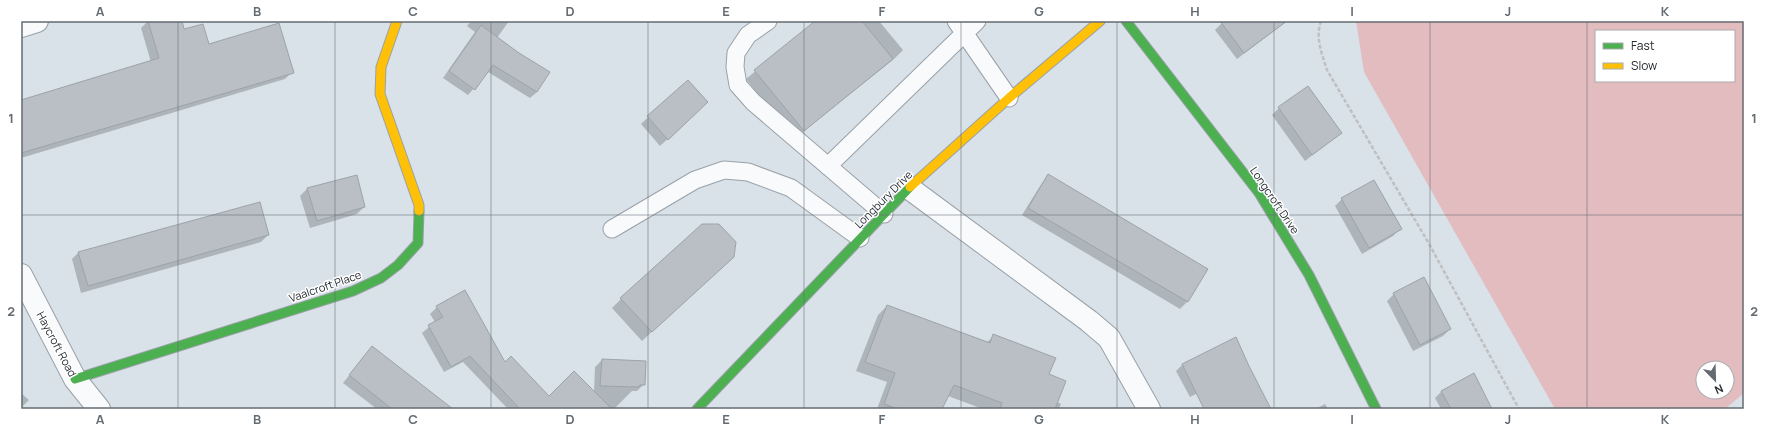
<svg xmlns="http://www.w3.org/2000/svg" width="1765" height="430" viewBox="0 0 1765 430" font-family="Manrope,sans-serif">
	<style>
		.green { fill: #e3bcc0; fill-rule: evenodd }
		.shadow { fill: #0003 }
		.building { fill: #b9bfc5; stroke: #9ca3a9 }
		.lines { fill: none; stroke-linecap: round; stroke-linejoin: round }
		.lane-casing { stroke: #9aa1a7; stroke-width: 19 }
		.street-casing { stroke: #9aa1a7; stroke-width: 24 }
		.fast-casing { stroke: #9aa1a7; stroke-width: 11 }
		.slow-casing { stroke: #9aa1a7; stroke-width: 11 }
		.path { stroke: #bec0c2; stroke-width: 2.5; stroke-dasharray: 4 2; stroke-linecap: butt }
		.lane { stroke: #f9fafc; stroke-width: 17 }
		.street { stroke: #f9fafc; stroke-width: 22 }
		.fast { stroke: #4caf50; stroke-width: 9 }
		.slow { stroke: #ffc107; stroke-width: 9 }
		.grid { fill: none; stroke: #646b71; stroke-width: 1; stroke-opacity: 0.55 }
		.labels { text-anchor: middle; dominant-baseline: central; stroke-width: 3; stroke-linejoin: round; paint-order: stroke }
		.street-label { font-size: 11px; fill: #252b31; stroke: #fff }
		.neatline { fill: none; stroke: #646b71; stroke-width: 1.5 }
		.grid-label { font-size: 13px; text-anchor: middle; font-weight: bold; fill: #646b71 }
	</style>
	<rect width="100%" height="100%" fill="#d9e1e9"/>
	<!-- green -->
	<path class="green" d="M1356,21h388v372l-19,16h-170l-191,-337zM1596,31h138v50h-138zM1703,368h24v24h-24z"/>
	<!-- shadow -->
	<g class="shadow">
		<polygon points="148,21 181,21 184,31 208,45 292,72 285,79 21,158 21,101 151,62 141,28"/>
		<polygon points="471,21 509,21 497,38 537,92 530,98 488,72 468,95 443,78 475,32 467,26"/>
		<polygon points="816,21 879,21 903,50 894,59 794,139 746,79"/>
		<polygon points="1224,21 1287,21 1237,59 1215,30"/>
		<polygon points="687,81 700,109 660,146 641,124"/>
		<polygon points="1279,108 1341,133 1305,161 1272,115"/>
		<polygon points="1049,176 1206,269 1187,302 1180,309 1022,215 1042,183"/>
		<polygon points="307,189 364,207 357,214 310,228 300,196"/>
		<polygon points="1342,199 1400,229 1393,236 1362,254 1335,206"/>
		<polygon points="268,235 261,242 81,293 72,259 79,252"/>
		<polygon points="725,264 642,341 612,308 621,299"/>
		<polygon points="1394,294 1450,329 1443,336 1413,351 1387,301"/>
		<polygon points="887,306 987,342 994,336 1048,375 1057,402 1061,404 1059,409 983,409 948,396 941,409 877,409 887,382 856,371 878,315"/>
		<polygon points="437,307 504,364 549,397 594,392 595,367 602,360 644,384 637,391 632,391 614,409 508,409 463,362 444,372 422,333 435,322 430,314"/>
		<polygon points="372,347 437,409 377,409 343,383"/>
		<polygon points="1183,364 1269,409 1218,409 1208,388 1190,397 1176,371"/>
		<polygon points="1442,391 1491,409 1441,409 1435,398"/>
		<polygon points="21,393 29,400 21,408"/>
		<polygon points="1325,404 1328,409 1316,409"/>
	</g>
	<!-- building -->
	<g class="building">
		<polygon points="148,21 182,21 184,29 203,24 209,44 279,23 294,73 21,153 21,100 159,58"/>
		<polygon points="815,21 862,21 893,59 804,131 754,70"/>
		<polygon points="1220,21 1287,21 1244,53"/>
		<polygon points="481,25 519,53 550,72 537,92 493,65 475,90 449,71"/>
		<polygon points="688,80 708,102 668,140 647,116"/>
		<polygon points="1308,86 1342,133 1312,155 1278,107"/>
		<polygon points="1048,174 1208,269 1188,302 1028,208"/>
		<polygon points="357,175 365,207 317,221 307,188"/>
		<polygon points="1374,180 1402,229 1369,248 1341,198"/>
		<polygon points="260,202 269,235 88,286 78,252"/>
		<polygon points="702,224 719,224 736,242 734,257 652,332 620,298"/>
		<polygon points="1424,277 1451,329 1420,345 1393,293"/>
		<polygon points="465,290 505,362 511,356 549,396 574,371 612,409 520,409 470,356 451,367 428,325 443,317 436,306"/>
		<polygon points="887,305 990,343 993,334 1056,358 1049,374 1066,381 1055,409 1000,409 1002,403 954,385 942,409 898,409 884,404 895,373 865,362"/>
		<polygon points="1236,337 1249,366 1271,409 1204,409 1182,364"/>
		<polygon points="372,346 453,409 392,409 349,375"/>
		<polygon points="602,359 646,361 645,385 640,385 639,387 600,386"/>
		<polygon points="1474,373 1492,409 1451,409 1441,391"/>
	</g>
	<g class="lines">
		<!-- lane casing -->
		<g class="lane-casing">
			<g id="lane">
				<polyline points="768,21 748,35 736,53 735,67 738,85 753,102 884,214"/>
				<polyline points="956,21 1009,98"/>
				<polyline points="828,166 977,21"/>
				<polyline points="612,229 695,180 724,170 748,172 791,188 860,238"/>
			</g>
		</g>
		<!-- street casing -->
		<g class="street-casing">
			<g id="street">
				<polyline points="21,26 37,21"/>
				<polyline points="909,188 1089,321 1109,338 1149,409"/>
				<polyline points="21,275 75,379 99,409"/>
			</g>
		</g>
		<!-- fast casing -->
		<g class="fast-casing">
			<g id="fast">
				<polyline points="1126,21 1259,193 1309,275 1376,409"/>
				<polyline points="75,379 353,291 381,278 398,265 418,243 419,211"/>
				<polyline points="697,409 910,187"/>
			</g>
		</g>
		<!-- slow casing -->
		<g class="slow-casing">
			<g id="slow">
				<polyline points="397,21 381,67 380,94 419,205 419,211"/>
				<polyline points="910,187 1009,98 1100,21"/>
			</g>
		</g>
		<!-- path -->
		<path class="path" d="M1321,21c-6,17 1,33 6,49l101,172 91,167"/>
		<!-- lane -->
		<use href="#lane" class="lane"/>
		<!-- street -->
		<use href="#street" class="street"/>
		<!-- fast -->
		<use href="#fast" class="fast"/>
		<!-- slow -->
		<use href="#slow" class="slow"/>
	</g>
	<!-- grid -->
	<path class="grid" d="M178,21v388M335,21v388M491,21v388M648,21v388M804,21v388M961,21v388M1117,21v388M1274,21v388M1430,21v388M1587,21v388M21,215h1723"/>
	<g class="labels">
		<!-- street labels -->
		<g class="street-label">
			<text transform="translate(883 199) rotate(-45)">Longbury Drive</text>
			<text transform="translate(1275 200) rotate(56)">Longcroft Drive</text>
			<text transform="translate(325 286) rotate(-19)">Vaalcroft Place</text>
			<text transform="translate(57 344) rotate(62)">Haycroft Road</text>
		</g>
	</g>
	<!-- border -->
	<rect width="1765" height="430" fill="none" stroke="#ffffff" stroke-width="44"/>
	<!-- legend -->
	<rect x="1595" y="30" width="140" height="52" fill="#ffffff" stroke="#a8aaad"/>
	<rect x="1603" y="43" width="20" height="6" fill="#4caf50" stroke="#a8aaad"/>
	<text x="1631" y="50" font-size="12" fill="#252b31">Fast</text>
	<rect x="1603" y="63" width="20" height="6" fill="#ffc107" stroke="#a8aaad"/>
	<text x="1631" y="70" font-size="12" fill="#252b31">Slow</text>
	<!-- north arrow -->
	<g transform="translate(1715 380) rotate(157)"><circle r="19" fill="#ffffff" stroke="#a8aaad"/>
	<path d="M0-3L7 15L0 10L-7 15Z" fill="#646b71"/>
	<text y="-6" font-size="11" font-weight="bold" text-anchor="middle" fill="#252b31">N</text>
	</g>
	<rect x="22" y="22" width="1721" height="386" class="neatline"/>
	<g class="grid-label">
		<text x="100" y="16">A</text>
		<text x="257" y="16">B</text>
		<text x="413" y="16">C</text>
		<text x="570" y="16">D</text>
		<text x="726" y="16">E</text>
		<text x="882" y="16">F</text>
		<text x="1039" y="16">G</text>
		<text x="1195" y="16">H</text>
		<text x="1352" y="16">I</text>
		<text x="1508" y="16">J</text>
		<text x="1665" y="16">K</text>
		<text x="11" y="123">1</text>
		<text x="1754" y="123">1</text>
		<text x="11" y="316">2</text>
		<text x="1754" y="316">2</text>
		<text x="100" y="424">A</text>
		<text x="257" y="424">B</text>
		<text x="413" y="424">C</text>
		<text x="570" y="424">D</text>
		<text x="726" y="424">E</text>
		<text x="882" y="424">F</text>
		<text x="1039" y="424">G</text>
		<text x="1195" y="424">H</text>
		<text x="1352" y="424">I</text>
		<text x="1508" y="424">J</text>
		<text x="1665" y="424">K</text>
	</g>
</svg>
